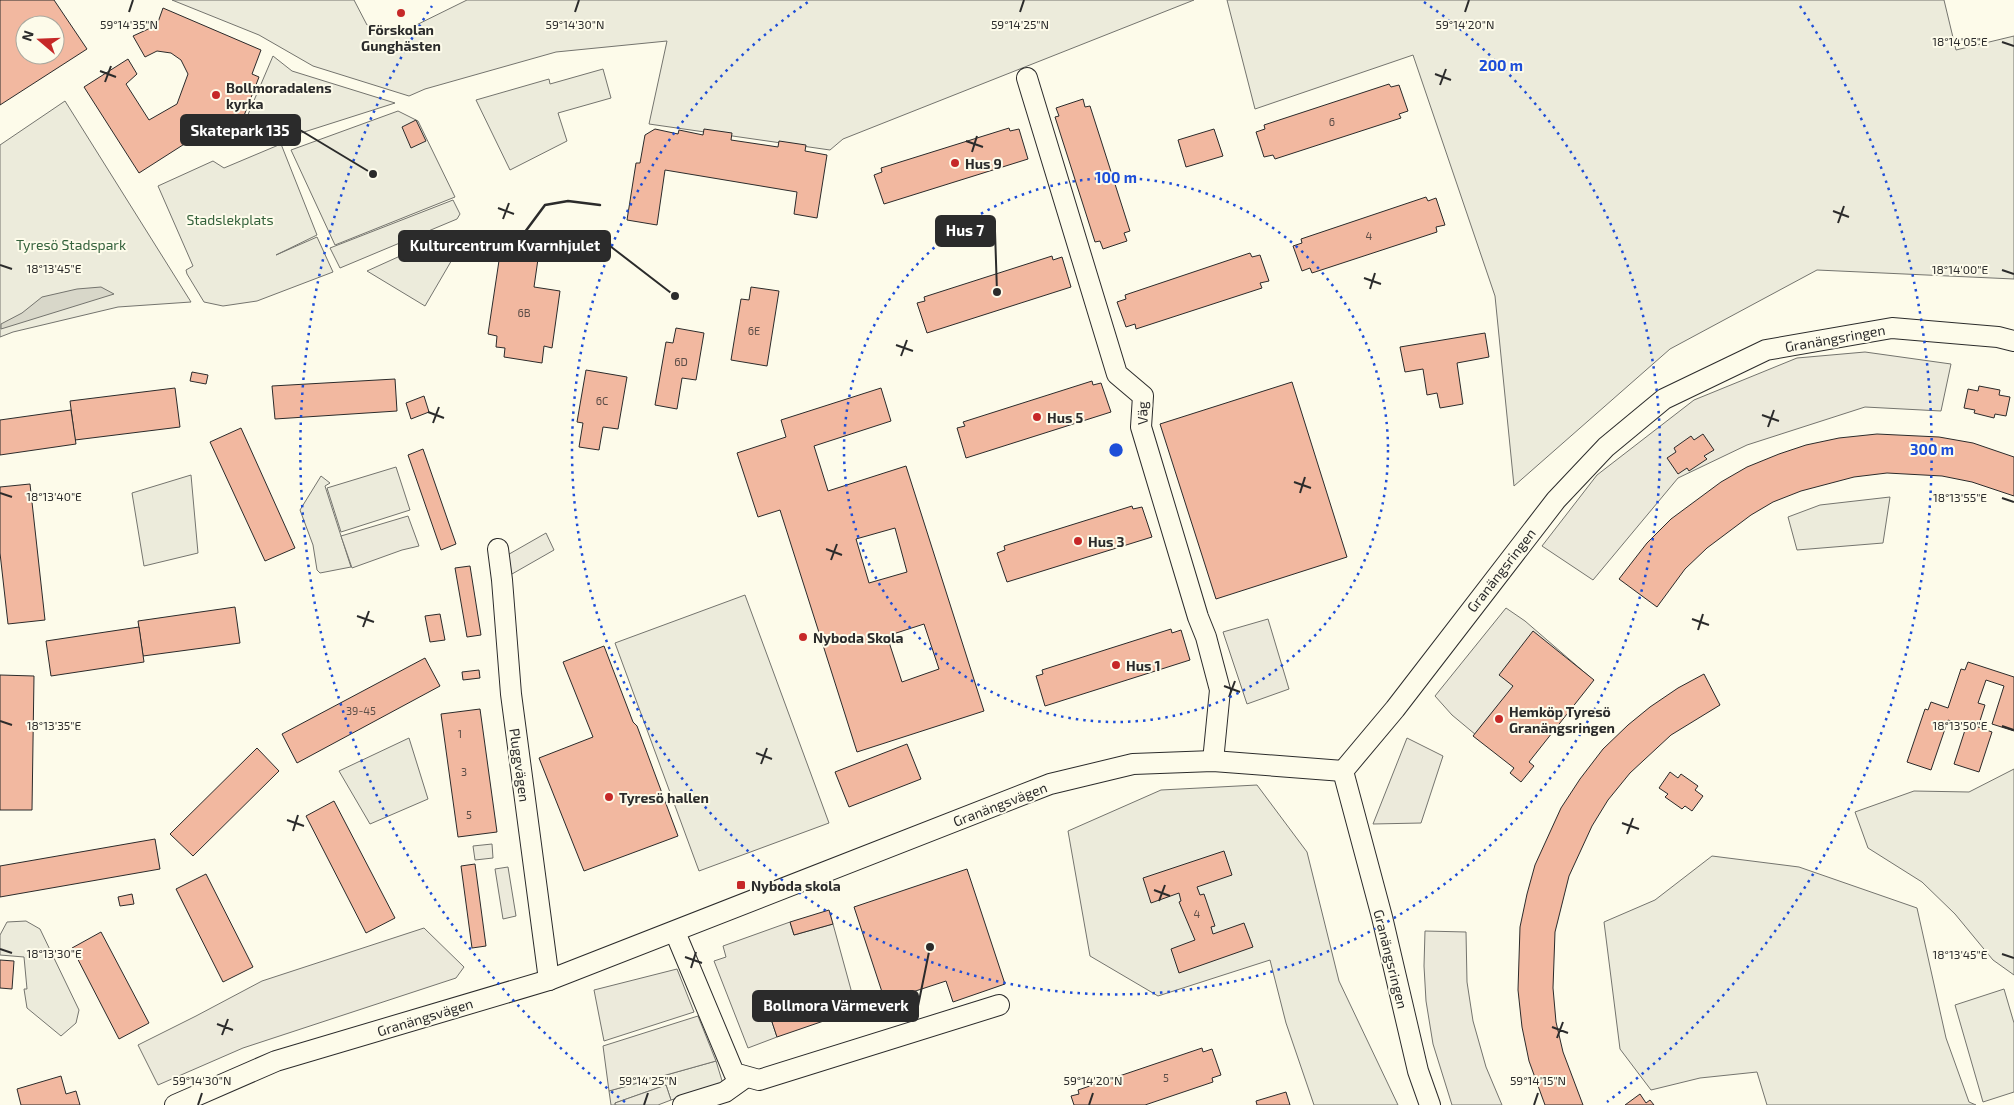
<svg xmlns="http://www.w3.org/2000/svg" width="2014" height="1105" viewBox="0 0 2014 1105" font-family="'Exo 2',sans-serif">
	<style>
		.green { fill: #ecebdb; stroke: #74746e }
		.parking { fill: #eceadb; stroke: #74746e }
		.water { fill: #d8d7c9; stroke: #74746e }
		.building { fill: #f2b8a0; stroke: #2b2b2b; fill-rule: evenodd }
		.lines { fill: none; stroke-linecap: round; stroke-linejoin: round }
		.minor-casing { stroke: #2b2b2b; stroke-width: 22 }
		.minor { stroke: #fdfbea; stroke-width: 20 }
		.wall { stroke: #2b2b2b; stroke-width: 2.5 }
		.ticks { fill: none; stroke: #2b2b2b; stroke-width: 2 }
		.ring { fill: none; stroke: #1d4ed8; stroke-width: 2.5; stroke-dasharray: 2.5 5 }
		.poi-dot { fill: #c62828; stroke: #fdfbea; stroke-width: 2 }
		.labels { text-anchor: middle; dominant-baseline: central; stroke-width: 4; stroke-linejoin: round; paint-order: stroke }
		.number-label { font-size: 11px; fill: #5d4e48 }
		.poi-label { font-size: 14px; font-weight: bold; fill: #2b2b2b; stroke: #fdfbea; text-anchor: start }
		.park-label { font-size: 14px; fill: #34623c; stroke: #fdfbea }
		.street-label { font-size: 14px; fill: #2b2b2b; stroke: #fdfbea }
		.ticks-label { font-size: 12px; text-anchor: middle; fill: #2b2b2b; stroke: #fdfbea; stroke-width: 4; stroke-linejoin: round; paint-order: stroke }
		.centre { fill: #1d4ed8; stroke: #fdfbea; stroke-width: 2.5 }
		.ring-label { font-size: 15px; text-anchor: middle; font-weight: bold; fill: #1d4ed8; stroke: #fdfbea; stroke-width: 4; stroke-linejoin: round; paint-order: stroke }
		.leader { fill: none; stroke: #2b2b2b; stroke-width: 2 }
		.callout-dot { fill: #2b2b2b; stroke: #fdfbea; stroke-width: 2 }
		.callout { fill: #2b2b2b; stroke: #2b2b2b; stroke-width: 2 }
		.callout-label { font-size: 15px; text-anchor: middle; font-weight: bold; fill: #fff }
	</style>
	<rect width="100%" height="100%" fill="#fdfbea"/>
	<!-- green -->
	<g class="green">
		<polygon points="172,0 354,0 367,25 396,35 467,0 1194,0 843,139 830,150 649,124 667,41 556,52 425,89 409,96 313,66 259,35"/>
		<polygon points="1227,0 1944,0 1956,50 2014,36 2014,279 1817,270 1670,349 1514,486 1495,296 1413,55 1255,109"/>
		<polygon points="273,56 292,71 395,103 301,133 235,145"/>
		<polygon points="603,69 611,98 558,113 567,141 510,170 476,100 549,79 550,84"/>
		<polygon points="65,101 191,302 118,307 13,332 0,337 0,145"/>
		<polygon points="398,111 418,121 455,197 335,245 291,150"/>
		<polygon points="281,144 317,235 276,255 317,237 333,272 257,301 223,306 204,302 187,274 186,270 193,266 158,186 213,161 224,168"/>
		<polygon points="453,200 460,214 457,219 340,268 330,248"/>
		<polygon points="451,233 457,239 460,246 425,306 367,271"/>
		<polygon points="396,467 410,510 341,532 327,488"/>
		<polygon points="191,475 198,553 144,566 132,493"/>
		<polygon points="321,476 330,483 325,486 351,567 320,573 317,570 313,545 300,510"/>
		<polygon points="1890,497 1883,543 1797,550 1788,517 1820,505"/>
		<polygon points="745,595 829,823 699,871 615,643"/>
		<polygon points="409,738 428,799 370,824 339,771"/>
		<polygon points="2014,769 2014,975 1993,960 1955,914 1922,882 1868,848 1855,812 1914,791 1969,792"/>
		<polygon points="1257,785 1307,852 1339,981 1398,1105 1314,1105 1286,1023 1270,960 1158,996 1090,956 1068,831 1161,790"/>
		<polygon points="1712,856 1799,867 1917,908 1946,1038 1969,1102 1976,1105 1767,1105 1757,1072 1700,1078 1651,1090 1620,1049 1604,922 1655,900"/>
		<polygon points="26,921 40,929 79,1010 76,1023 61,1036 27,1008 24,989 27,989 24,957 0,955 0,935 7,922"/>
		<polygon points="2004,989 2014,1023 2014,1092 1983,1102 1955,1005"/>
		<polygon points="716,1061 723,1084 671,1100 666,1085 615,1103 615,1105 611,1105 609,1091"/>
	</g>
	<!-- parking -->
	<g class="parking">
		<polygon points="1865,352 1951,364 1941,411 1865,407 1747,445 1678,478 1593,580 1542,546 1597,475 1694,400 1797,358"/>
		<polygon points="408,516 419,546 402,550 352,568 341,536"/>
		<polygon points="546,533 554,550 512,574 504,557"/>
		<polygon points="1506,608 1525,621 1591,678 1518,770 1452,715 1435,696"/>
		<polygon points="1268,619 1289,689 1247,704 1223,632"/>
		<polygon points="1407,738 1443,756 1421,823 1373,824"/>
		<polygon points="492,844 493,858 475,860 473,846"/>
		<polygon points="508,867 516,916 503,919 495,869"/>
		<polygon points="790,922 794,935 833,924 853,997 838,999 772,1022 777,1037 748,1048 714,961 726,957 723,946"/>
		<polygon points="424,928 464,967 456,978 243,1048 158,1085 138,1045 196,1016 262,981"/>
		<polygon points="1425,931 1466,932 1467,982 1473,1021 1486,1067 1502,1105 1452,1105 1433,1044 1426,1001 1424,966"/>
		<polygon points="677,969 694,1012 604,1041 594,990"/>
		<polygon points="698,1016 716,1061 609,1091 603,1046"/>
		<polygon points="666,1085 671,1100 658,1105 616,1105 615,1103"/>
	</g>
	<!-- water -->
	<polygon class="water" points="101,287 114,294 1,329 1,324 22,313 42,297 77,289"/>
	<!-- building -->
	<g class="building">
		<path d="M0,0h54l33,49 -87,56zM25,25h30v30h-30z"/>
		<polygon points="163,8 261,50 252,74 259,77 240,126 222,120 139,173 84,87 128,59 137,74 126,84 149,120 177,104 188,74 181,60 171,53 157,51 145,57 133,36 157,25"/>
		<polygon points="1389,84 1391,87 1399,85 1408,111 1399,114 1401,118 1275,159 1273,155 1264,157 1256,132 1265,129 1264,125"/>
		<polygon points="1083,99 1085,107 1090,106 1130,231 1124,233 1127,241 1103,249 1100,241 1095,242 1055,117 1059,116 1056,108"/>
		<polygon points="416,120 426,141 411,148 402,127"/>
		<polygon points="1009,128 1010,131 1019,129 1028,159 884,204 874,175 882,172 881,168"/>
		<polygon points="655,129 678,134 679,130 703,135 704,129 732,133 731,140 778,147 779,141 806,145 805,151 827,155 817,218 794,214 797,192 665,170 657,225 627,220 636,163 640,163 645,135"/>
		<polygon points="1214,129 1223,156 1186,167 1178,140"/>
		<polygon points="1426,197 1428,201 1436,198 1445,225 1436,227 1437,232 1312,273 1310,268 1302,271 1293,246 1302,243 1301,239"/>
		<polygon points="1250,253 1252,257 1260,255 1269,281 1260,283 1262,288 1136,329 1135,324 1126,327 1117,302 1126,299 1125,295"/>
		<polygon points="500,254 538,259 534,287 560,291 552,348 544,346 542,363 504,357 505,348 496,347 497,336 488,334"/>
		<polygon points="1052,256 1053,260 1062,257 1071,287 927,333 917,303 925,301 924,297"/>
		<polygon points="751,287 779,291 767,366 731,360 741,299 749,300"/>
		<polygon points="676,328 704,333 696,380 682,378 677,409 655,405 666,342 673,343"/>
		<polygon points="1485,333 1489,357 1457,363 1463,404 1440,408 1437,393 1427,395 1423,369 1405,372 1400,347"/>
		<polygon points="586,370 627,377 618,429 603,427 599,450 579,447 583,423 577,422"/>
		<polygon points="192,372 208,375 206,384 190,381"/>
		<polygon points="395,379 397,411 275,419 272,386"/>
		<polygon points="1092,381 1093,385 1101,383 1111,412 966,458 957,428 965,426 963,422"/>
		<polygon points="1292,382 1347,557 1216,599 1160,424"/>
		<polygon points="1979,386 2000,390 1999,395 2010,397 2006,416 1995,414 1994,418 1974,413 1975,410 1964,408 1968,389 1978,391"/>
		<polygon points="175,388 180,427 75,440 70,401"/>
		<path d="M881,388l10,33 -77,25 14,45 78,-25 78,245 -127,41 -77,-242 -22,7 -21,-64 49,-16 -5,-17zM895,528l12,44 -38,11 -13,-44zM924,624l15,45 -37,13 -15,-46z"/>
		<polygon points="424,396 429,412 411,419 406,403"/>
		<polygon points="71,410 76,444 0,455 0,420"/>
		<polygon points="241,428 295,548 265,561 210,442"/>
		<polygon points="1703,434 1714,450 1704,456 1707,459 1689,471 1687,468 1678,474 1667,458 1676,452 1674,448 1691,436 1694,440"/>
		<polygon points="1877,434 1939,437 1973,443 2014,457 2014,496 1972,482 1942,476 1887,473 1854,477 1801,491 1773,502 1751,515 1707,548 1685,569 1657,607 1619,579 1647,543 1671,519 1721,482 1747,467 1779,454 1806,445 1839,438"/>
		<polygon points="423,449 456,544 441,550 408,455"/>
		<polygon points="30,484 45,620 8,624 0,553 0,487"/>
		<polygon points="1132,506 1133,509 1142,507 1152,537 1007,582 997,553 1005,550 1004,546"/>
		<polygon points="470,566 481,635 467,637 455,568"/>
		<polygon points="235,607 240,643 143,656 138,621"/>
		<polygon points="440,614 445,640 430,642 425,616"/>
		<polygon points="139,627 144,662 51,676 46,641"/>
		<polygon points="1171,629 1172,633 1181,630 1190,660 1045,706 1036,676 1043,674 1042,670"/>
		<polygon points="1533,631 1594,680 1529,762 1534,766 1521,782 1510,773 1514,768 1473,736 1513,686 1499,675"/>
		<polygon points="604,646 633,722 637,726 678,836 584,871 539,758 593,737 563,662"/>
		<polygon points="425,658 440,686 297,763 282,734"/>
		<polygon points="1968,662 2014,677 2014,731 1992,724 2004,686 1986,680 1978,703 1985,705 1978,727 1992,732 1979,772 1954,764 1966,727 1948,720 1931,770 1907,762 1925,709 1928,710 1931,702 1948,708 1961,669 1965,670"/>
		<polygon points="479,670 480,678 463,680 462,672"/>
		<polygon points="1704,674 1720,705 1671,735 1630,773 1608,800 1592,826 1569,876 1555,932 1553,988 1556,1022 1563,1052 1583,1105 1545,1105 1529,1061 1522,1027 1518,990 1520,927 1527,894 1535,865 1561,808 1580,779 1603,749 1628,725 1650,707 1678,688"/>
		<polygon points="0,675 34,676 32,810 0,810"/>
		<polygon points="480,709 497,832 458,837 441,714"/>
		<polygon points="907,744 921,779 849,807 835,772"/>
		<polygon points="257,748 279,771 193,856 170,834"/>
		<polygon points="1670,772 1678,778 1681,774 1698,786 1695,790 1703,796 1692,811 1685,806 1682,809 1665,797 1668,794 1659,788"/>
		<polygon points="334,801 395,918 366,933 306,816"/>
		<polygon points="155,839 160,869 0,897 0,866"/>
		<polygon points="1224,851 1232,875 1197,887 1200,895 1204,894 1215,926 1211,927 1213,934 1244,923 1253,947 1179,973 1171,949 1195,940 1179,902 1181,901 1179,893 1151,903 1143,878"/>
		<polygon points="475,864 486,946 472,948 461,866"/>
		<polygon points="967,869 1005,984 953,1002 946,981 885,1001 854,907"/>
		<polygon points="206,874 253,967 223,982 176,889"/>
		<polygon points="132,894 134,904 120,906 118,897"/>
		<polygon points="829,910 833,924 794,935 790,922"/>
		<polygon points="101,932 149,1023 119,1039 72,948"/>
		<polygon points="0,960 14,961 12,989 0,988"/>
		<polygon points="838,999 844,1014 777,1037 772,1022"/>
		<polygon points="1202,1048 1203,1052 1212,1049 1221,1075 1212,1078 1213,1082 1145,1105 1074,1105 1071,1096 1079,1094 1078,1090"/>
		<polygon points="61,1076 66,1094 76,1091 80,1105 21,1105 17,1089"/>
		<polygon points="1286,1092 1290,1105 1257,1105 1256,1101"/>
		<polygon points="1640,1094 1646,1103 1650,1100 1654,1105 1625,1105"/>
	</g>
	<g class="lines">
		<!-- minor casing -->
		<g class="minor-casing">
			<g id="minor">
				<polyline points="1027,78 1117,374 1143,396 1141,427 1198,617 1206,637 1220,690 1213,761"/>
				<polyline points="498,549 502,580 511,694 549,980"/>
				<polyline points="1343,771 1395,709 1556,500 1606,447 1664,399 1766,350 1892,328 1998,337 2014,341"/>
				<polyline points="1343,771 1382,917 1418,1071 1430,1105"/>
				<polyline points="675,932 734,1073 759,1080 999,1005"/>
				<polyline points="175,1105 276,1061 549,980 1050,784 1133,764 1213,761 1343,771"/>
				<polyline points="683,1105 725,1092 746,1077"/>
			</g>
		</g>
		<!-- minor -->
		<use href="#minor" class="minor"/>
		<!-- wall -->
		<polyline class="wall" points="519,240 545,205 568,201 600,205"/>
	</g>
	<!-- ticks -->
	<path class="ticks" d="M129,12l4,-12M575,12l4,-12M1020,12l4,-12M1465,12l4,-12M2002,42l12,4M100,71l16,6M1435,74l16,6M105,82l6,-16M1440,85l6,-16M966,141l17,6M972,152l5,-16M498,208l16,6M1833,211l16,6M503,219l6,-16M1838,223l6,-17M0,265l12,4M2002,270l12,4M1364,278l17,6M1370,289l5,-16M896,345l17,6M901,356l6,-16M428,412l16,6M1762,415l17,6M433,423l6,-16M1768,427l6,-17M1294,482l17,6M0,493l12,4M1300,493l5,-16M2002,498l12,4M826,549l16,6M831,560l6,-16M357,616l17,6M1692,619l17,6M363,627l6,-16M1698,630l5,-16M1224,686l16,6M1229,697l6,-16M0,721l12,4M2002,726l12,4M756,753l16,6M761,764l6,-16M287,820l17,6M1622,823l17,6M293,831l5,-16M1627,834l6,-16M1154,890l16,6M1159,901l6,-16M0,949l12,4M2002,954l12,4M685,957l17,6M691,968l5,-16M217,1024l16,6M1552,1027l16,6M222,1035l6,-16M1557,1038l6,-16M198,1105l4,-12M644,1105l4,-12M1089,1105l4,-12M1534,1105l4,-12"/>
	<!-- distance rings -->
	<g class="ring">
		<circle cx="1116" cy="450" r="272"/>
		<path d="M1424 2A544 544 0 1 1 808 2"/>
		<path d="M625 1102A816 816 0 0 1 432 6M1800 6A816 816 0 0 1 1607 1102"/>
	</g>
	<!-- markers -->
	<g class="poi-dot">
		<circle cx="401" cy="13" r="5"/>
		<circle cx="216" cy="95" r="5"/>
		<circle cx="955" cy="163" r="5"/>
		<circle cx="1037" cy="417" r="5"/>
		<circle cx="1078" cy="541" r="5"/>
		<circle cx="803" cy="637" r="5"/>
		<circle cx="1116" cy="665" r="5"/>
		<circle cx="1499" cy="719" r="5"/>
		<circle cx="609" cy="797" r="5"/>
		<rect x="736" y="880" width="10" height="10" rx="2.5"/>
	</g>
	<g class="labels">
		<!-- number labels -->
		<g class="number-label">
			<text x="1332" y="121">6</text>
			<text x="1369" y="235">4</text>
			<text x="524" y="312">6B</text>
			<text x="754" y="330">6E</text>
			<text x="681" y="361">6D</text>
			<text x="602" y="400">6C</text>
			<text x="361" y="710">39-45</text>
			<text x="460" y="733">1</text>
			<text x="464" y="771">3</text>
			<text x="469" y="814">5</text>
			<text x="1197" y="913">4</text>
			<text x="1166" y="1077">5</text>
		</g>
		<!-- poi labels -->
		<g class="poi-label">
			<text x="401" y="29" text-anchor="middle">Förskolan<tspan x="401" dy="16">Gunghästen</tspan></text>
			<text x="226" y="87">Bollmoradalens<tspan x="226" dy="16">kyrka</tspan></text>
			<text x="965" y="163">Hus 9</text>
			<text x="1047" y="417">Hus 5</text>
			<text x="1088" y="541">Hus 3</text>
			<text x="813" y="637">Nyboda Skola</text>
			<text x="1126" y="665">Hus 1</text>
			<text x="1509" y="711">Hemköp Tyresö<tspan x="1509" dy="16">Granängsringen</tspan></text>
			<text x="619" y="797">Tyresö hallen</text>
			<text x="751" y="885">Nyboda skola</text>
		</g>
		<!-- park labels -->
		<g class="park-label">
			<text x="230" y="219">Stadslekplats</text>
			<text x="71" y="244">Tyresö Stadspark</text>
		</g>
		<!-- street labels -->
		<g class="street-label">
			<text transform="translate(1835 338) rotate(-10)">Granängsringen</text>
			<text transform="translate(1142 413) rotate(-91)">Väg</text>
			<text transform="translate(1501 570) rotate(-52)">Granängsringen</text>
			<text transform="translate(520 765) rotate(82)">Pluggvägen</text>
			<text transform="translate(1000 804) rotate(-21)">Granängsvägen</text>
			<text transform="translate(1391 959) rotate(76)">Granängsringen</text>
			<text transform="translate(425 1017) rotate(-17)">Granängsvägen</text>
		</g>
	</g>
	<g class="ticks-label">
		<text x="129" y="29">59°14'35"N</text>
		<text x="575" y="29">59°14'30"N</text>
		<text x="1020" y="29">59°14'25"N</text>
		<text x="1465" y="29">59°14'20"N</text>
		<text x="1960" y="46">18°14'05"E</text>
		<text x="54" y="273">18°13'45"E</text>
		<text x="1960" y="274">18°14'00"E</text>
		<text x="54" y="501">18°13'40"E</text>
		<text x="1960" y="502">18°13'55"E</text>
		<text x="54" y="730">18°13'35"E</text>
		<text x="1960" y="730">18°13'50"E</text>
		<text x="54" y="958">18°13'30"E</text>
		<text x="1960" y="959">18°13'45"E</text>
		<text x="202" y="1085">59°14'30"N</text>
		<text x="648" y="1085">59°14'25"N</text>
		<text x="1093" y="1085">59°14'20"N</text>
		<text x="1538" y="1085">59°14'15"N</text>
	</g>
	<circle cx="1116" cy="450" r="8" class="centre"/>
	<g class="ring-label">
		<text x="1501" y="71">200 m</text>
		<text x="1116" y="183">100 m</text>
		<text x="1932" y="455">300 m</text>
	</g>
	<!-- callouts -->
	<path class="leader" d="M373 174L300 130M997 292L995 231M675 296L610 246M930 947L918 1006"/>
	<g class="callout-dot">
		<circle cx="373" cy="174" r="5"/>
		<circle cx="997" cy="292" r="5"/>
		<circle cx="675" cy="296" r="5"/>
		<circle cx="930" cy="947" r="5"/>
	</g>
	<g class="callout">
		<rect x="181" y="115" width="119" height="30" rx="5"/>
		<rect x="936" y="216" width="59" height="30" rx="5"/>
		<rect x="399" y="231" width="211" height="30" rx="5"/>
		<rect x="753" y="991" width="165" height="30" rx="5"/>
	</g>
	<g class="callout-label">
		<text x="240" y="136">Skatepark 135</text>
		<text x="965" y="236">Hus 7</text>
		<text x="505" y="251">Kulturcentrum Kvarnhjulet</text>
		<text x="836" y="1011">Bollmora Värmeverk</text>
	</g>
	<!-- north arrow -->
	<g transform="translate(40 40) rotate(289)"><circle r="24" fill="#fdfbea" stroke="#a9a89e"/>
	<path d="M0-4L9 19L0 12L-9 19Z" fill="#c62828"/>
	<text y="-8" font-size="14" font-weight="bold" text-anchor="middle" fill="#2b2b2b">N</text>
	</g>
</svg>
